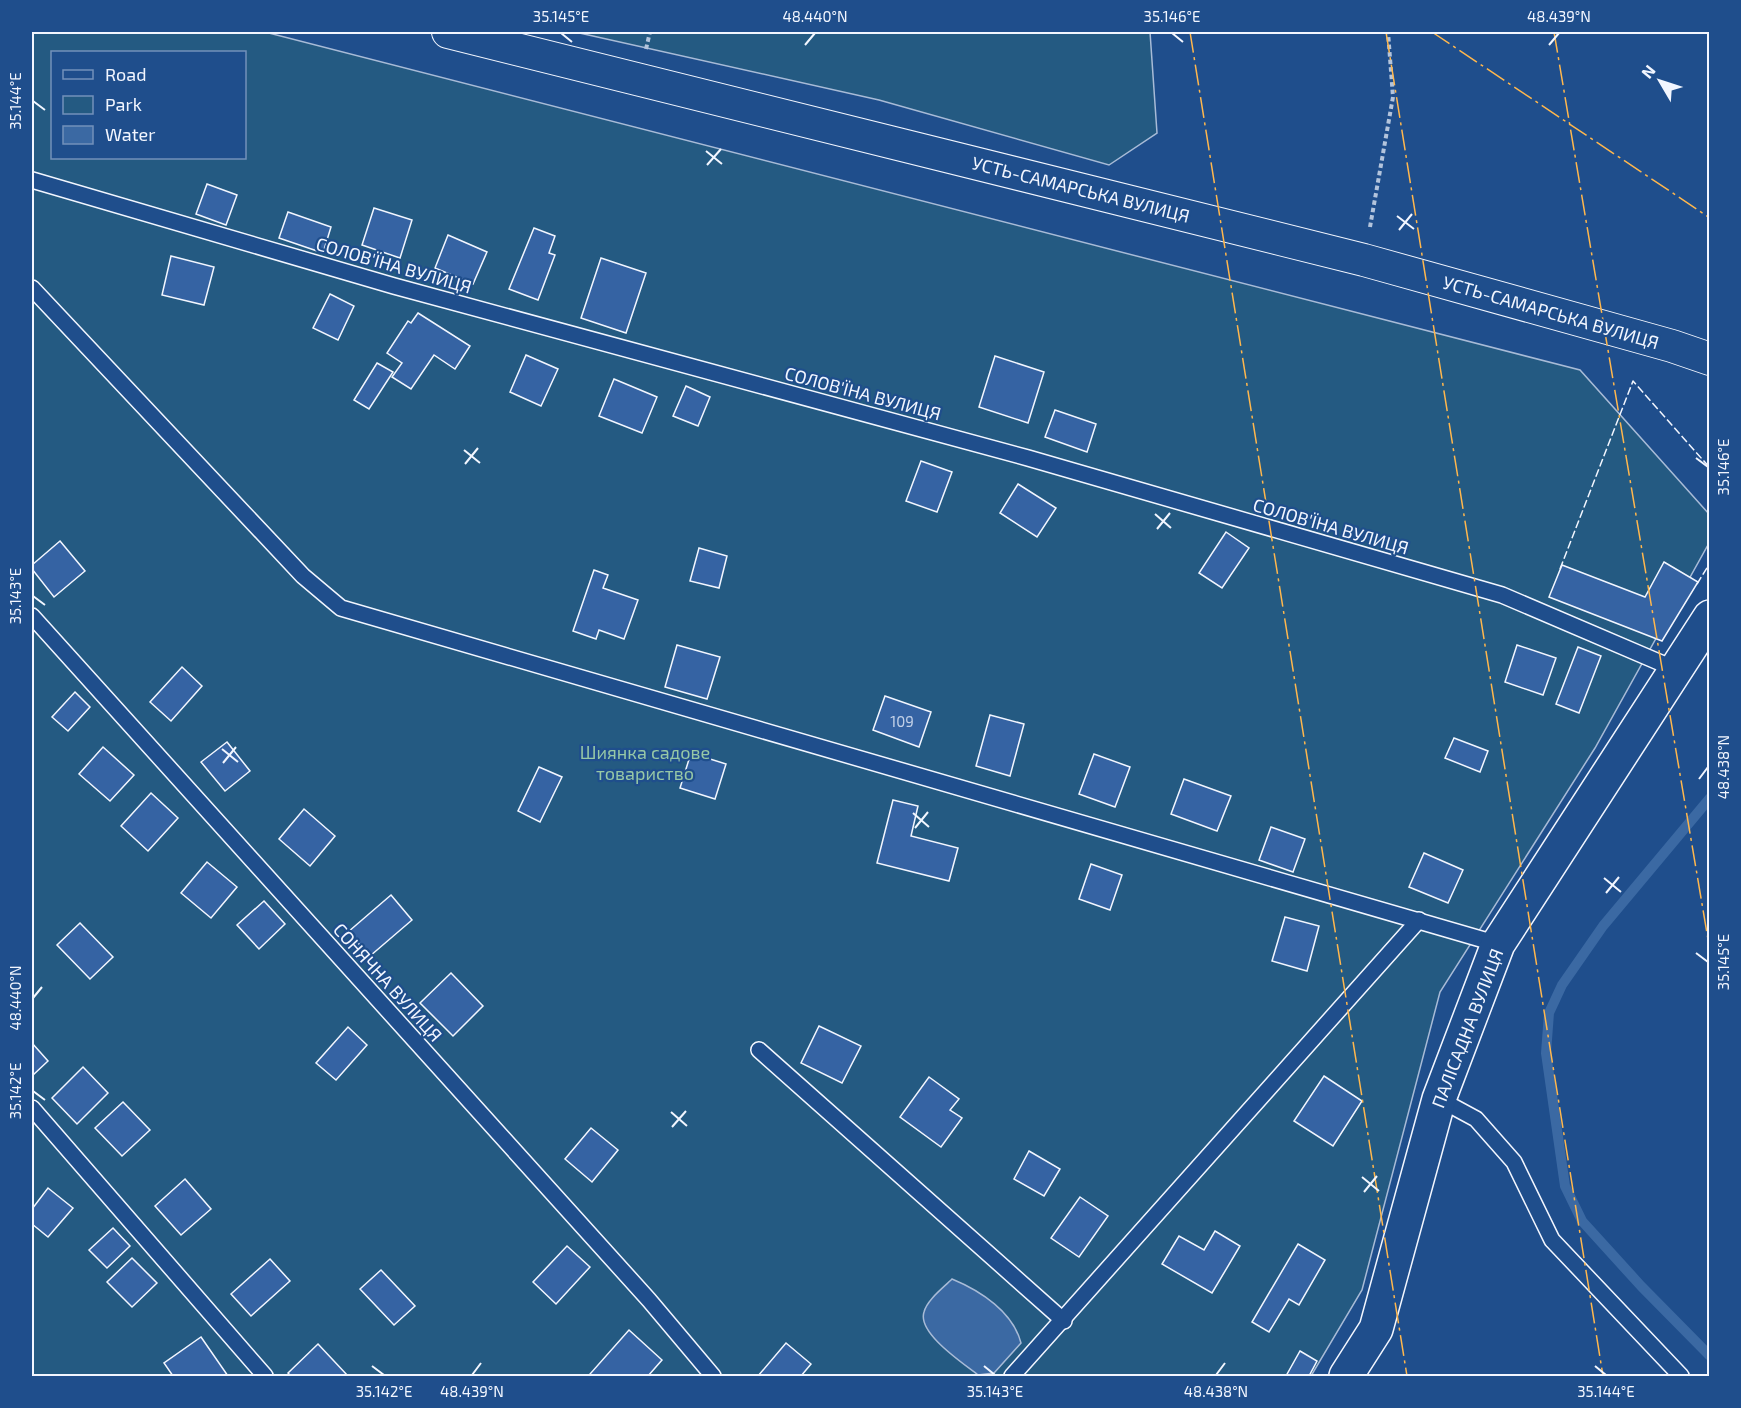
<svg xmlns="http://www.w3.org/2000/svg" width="1741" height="1408" viewBox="0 0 1741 1408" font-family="'Exo 2',sans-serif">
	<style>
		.green { fill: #245a82; stroke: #a8bbd7; stroke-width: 1.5; fill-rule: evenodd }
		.water { fill: #3b69a3; stroke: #a8bbd7; stroke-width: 1.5 }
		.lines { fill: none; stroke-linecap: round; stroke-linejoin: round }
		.stream { stroke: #3b69a3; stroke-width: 10 }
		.building { fill: #3563a3; stroke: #f2f6ff; stroke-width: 1.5 }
		.service-casing { stroke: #f2f6ff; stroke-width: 18 }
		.minor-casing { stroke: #f2f6ff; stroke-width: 34 }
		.tertiary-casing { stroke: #f2f6ff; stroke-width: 36 }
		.path { stroke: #b3c4dc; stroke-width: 4; stroke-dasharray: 4.5 3; stroke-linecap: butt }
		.service { stroke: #1f4e8c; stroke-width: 15 }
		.minor { stroke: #1f4e8c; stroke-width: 32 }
		.tertiary { stroke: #1f4e8c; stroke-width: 33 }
		.fence { stroke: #f2f6ff; stroke-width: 1.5; stroke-dasharray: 8 3; stroke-linecap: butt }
		.power { stroke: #ffb74d; stroke-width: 1.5; stroke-dasharray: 21 4.5 3 4.5; stroke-linecap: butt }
		.ticks { fill: none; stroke: #f2f6ff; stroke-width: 2 }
		.labels { text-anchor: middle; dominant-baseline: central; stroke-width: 4.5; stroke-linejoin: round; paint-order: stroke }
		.number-label { font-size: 15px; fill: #c3d1e8 }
		.street-label { font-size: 18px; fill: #f2f6ff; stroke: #1f4e8c }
		.park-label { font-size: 18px; fill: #97c8a6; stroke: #1f4e8c }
		.neatline { fill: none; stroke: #f2f6ff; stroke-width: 2 }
		.ticks-label { font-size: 15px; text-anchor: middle; fill: #f2f6ff }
	</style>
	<rect width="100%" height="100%" fill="#1f4e8c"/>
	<!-- green -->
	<g class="green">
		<path d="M32,32h233l1315,338 129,144v29l-114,205 -155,244 -78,298 -51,86h-1279zM52,52h192v106h-192z"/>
		<polygon points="575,32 1150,32 1157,133 1109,165 879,100"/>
	</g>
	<!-- water -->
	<path class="water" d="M952,1279c29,12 61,33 69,64l-27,30 -16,2c-15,-12 -61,-42 -54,-63 3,-12 19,-24 28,-33z"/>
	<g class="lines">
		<!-- stream -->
		<polyline class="stream" points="1710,798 1603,926 1562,985 1549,1013 1546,1053 1565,1186 1582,1221 1641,1286 1710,1356"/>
	</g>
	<!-- building -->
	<g class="building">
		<polygon points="207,184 237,195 226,225 196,214"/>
		<polygon points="374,208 412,220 400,258 362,245"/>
		<polygon points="288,212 331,227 323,253 279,238"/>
		<polygon points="534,228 555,236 549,253 555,255 538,300 509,289"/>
		<polygon points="448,235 487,252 473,284 435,268"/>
		<polygon points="171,256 214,267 204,305 162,295"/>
		<polygon points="601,258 646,273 626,333 581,318"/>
		<polygon points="330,294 354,306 338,340 313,328"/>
		<polygon points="418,313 470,346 455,369 434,355 411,389 392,377 402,363 387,353 408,321 411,323"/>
		<polygon points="526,355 558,369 541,406 510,392"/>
		<polygon points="995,356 1044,372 1028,423 979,407"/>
		<polygon points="377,363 393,372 369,409 354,400"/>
		<polygon points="614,379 657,397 642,433 599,416"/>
		<polygon points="686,386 710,397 698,426 673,416"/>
		<polygon points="1055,410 1096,424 1087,452 1045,437"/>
		<polygon points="921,461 952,472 937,512 906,501"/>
		<polygon points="1018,484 1056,508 1037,537 1000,513"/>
		<polygon points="1226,532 1249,548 1222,588 1199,573"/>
		<polygon points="60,541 85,571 54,597 32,569 32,565"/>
		<polygon points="699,548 727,556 719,588 690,581"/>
		<polygon points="1664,562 1698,582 1662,641 1549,597 1562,565 1645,597"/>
		<polygon points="594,570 608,575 603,588 638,600 624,639 599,630 596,639 573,631"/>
		<polygon points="677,645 720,657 707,699 665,687"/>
		<polygon points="1517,645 1556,658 1543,695 1505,682"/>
		<polygon points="1578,647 1601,656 1579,713 1556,704"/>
		<polygon points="182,667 202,686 171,721 150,702"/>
		<polygon points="75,692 90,707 68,731 52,717"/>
		<polygon points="885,696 931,712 919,747 873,730"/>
		<polygon points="990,715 1024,724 1010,776 976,766"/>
		<polygon points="1454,738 1488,751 1480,772 1445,758"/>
		<polygon points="227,742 250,771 225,791 201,762"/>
		<polygon points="103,747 134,775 110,801 79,774"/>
		<polygon points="691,753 726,764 715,799 680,788"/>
		<polygon points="1094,754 1130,767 1115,807 1079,794"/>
		<polygon points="539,767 562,777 540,822 518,811"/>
		<polygon points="1184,779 1231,796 1217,831 1171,814"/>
		<polygon points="151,793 178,818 148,851 121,826"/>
		<polygon points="893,800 918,806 911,836 958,848 949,881 877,863"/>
		<polygon points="304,809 335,836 310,866 279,839"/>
		<polygon points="1271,827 1305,839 1293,872 1259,860"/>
		<polygon points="1424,853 1463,870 1448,903 1409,887"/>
		<polygon points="207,862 237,887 211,918 181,893"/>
		<polygon points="1091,864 1122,875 1110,910 1079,899"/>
		<polygon points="391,895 412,920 370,956 348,932"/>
		<polygon points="264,901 285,924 259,949 237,925"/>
		<polygon points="1285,917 1319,926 1307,971 1272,961"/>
		<polygon points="80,923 113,957 90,979 57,945"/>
		<polygon points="451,973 483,1006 453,1036 420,1003"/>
		<polygon points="819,1026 861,1046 842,1083 801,1063"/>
		<polygon points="348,1027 367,1045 336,1080 316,1063"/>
		<polygon points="32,1043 48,1061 33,1075 32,1073"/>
		<polygon points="83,1067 108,1093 77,1124 52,1098"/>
		<polygon points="1324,1076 1362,1101 1333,1146 1294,1121"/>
		<polygon points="929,1077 959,1099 950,1110 962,1118 941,1147 900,1117"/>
		<polygon points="123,1102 150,1130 122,1156 95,1128"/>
		<polygon points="591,1128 618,1150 592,1182 565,1159"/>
		<polygon points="1029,1151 1060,1169 1044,1196 1014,1179"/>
		<polygon points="185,1179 211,1209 181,1235 155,1206"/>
		<polygon points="48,1188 73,1208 48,1237 32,1224 32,1209"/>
		<polygon points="1080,1197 1108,1216 1079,1257 1051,1238"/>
		<polygon points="113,1228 130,1246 107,1268 89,1250"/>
		<polygon points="1215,1231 1240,1246 1212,1293 1162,1264 1179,1236 1204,1250"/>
		<polygon points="1298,1244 1325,1260 1299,1305 1289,1299 1269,1332 1252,1322"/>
		<polygon points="567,1246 590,1267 556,1304 533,1282"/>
		<polygon points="132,1258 157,1283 132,1307 107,1282"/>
		<polygon points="270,1259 290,1281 251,1316 231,1294"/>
		<polygon points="381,1270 415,1306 394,1325 360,1289"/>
		<polygon points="629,1330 662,1360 648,1376 593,1376 590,1374"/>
		<polygon points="201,1337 228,1376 173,1376 164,1363"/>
		<polygon points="786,1343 811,1364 801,1376 758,1376"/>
		<polygon points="318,1344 348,1376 291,1376 288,1373"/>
		<polygon points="1300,1351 1317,1361 1309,1376 1286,1376"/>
	</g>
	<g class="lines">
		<!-- service casing -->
		<g class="service-casing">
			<g id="service">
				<polyline points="32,180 394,286 1028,458 1502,595 1675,669"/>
				<polyline points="32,288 303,576 341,608 1498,944"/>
				<polyline points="32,616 649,1300 713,1376"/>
				<polyline points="759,1050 1064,1321"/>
				<polyline points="1439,1099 1476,1119 1514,1162 1552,1240 1681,1376"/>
				<polyline points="32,1108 265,1376"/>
				<polyline points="1012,1376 1419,920"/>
			</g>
		</g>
		<!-- minor casing -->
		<g class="minor-casing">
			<polyline id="minor" points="448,32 1364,260 1672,346 1710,359"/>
		</g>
		<!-- tertiary casing -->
		<g class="tertiary-casing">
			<polyline id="tertiary" points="1346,1376 1376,1329 1439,1099 1498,944 1710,617"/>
		</g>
		<!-- path -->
		<g class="path">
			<polyline points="646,49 650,32"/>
			<polyline points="1370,227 1393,97 1388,32"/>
		</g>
		<!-- service -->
		<use href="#service" class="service"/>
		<!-- minor -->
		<use href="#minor" class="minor"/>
		<!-- tertiary -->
		<use href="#tertiary" class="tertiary"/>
		<!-- fence -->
		<g class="fence">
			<polyline points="1560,569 1633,381 1710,468"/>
			<polyline points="1697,584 1710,563"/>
		</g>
		<!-- power -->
		<g class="power">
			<polyline points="1190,32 1407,1376"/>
			<polyline points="1386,32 1603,1376"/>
			<polyline points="1432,32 1710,218"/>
			<polyline points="1554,32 1710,951"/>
		</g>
	</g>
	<!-- ticks -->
	<path class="ticks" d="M561,33l11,9M1172,33l11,9M805,45l10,-12M1549,45l10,-12M33,101l12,9M706,151l16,13M707,165l14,-16M1397,216l17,13M1399,230l13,-16M464,450l16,13M1696,458l12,9M465,464l13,-16M1155,514l16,14M1157,529l13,-16M33,596l12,9M222,749l16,13M223,763l13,-16M1699,779l9,-12M913,813l16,14M915,828l13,-16M1604,878l17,14M1606,893l13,-16M1696,953l12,9M33,998l9,-11M33,1091l12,9M671,1112l16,14M672,1127l14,-16M1362,1177l17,14M1364,1192l13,-16M372,1366l12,9M984,1366l11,9M1595,1366l11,9M472,1375l9,-12M1216,1375l9,-12"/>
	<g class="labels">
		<!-- number labels -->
		<g class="number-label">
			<text x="902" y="721">109</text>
		</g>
		<!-- street labels -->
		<g class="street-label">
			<text transform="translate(1081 189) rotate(14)">УСТЬ-САМАРСЬКА ВУЛИЦЯ</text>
			<text transform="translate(394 265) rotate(16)">СОЛОВ'ЇНА ВУЛИЦЯ</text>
			<text transform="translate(1551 312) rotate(16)">УСТЬ-САМАРСЬКА ВУЛИЦЯ</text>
			<text transform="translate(863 393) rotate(15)">СОЛОВ'ЇНА ВУЛИЦЯ</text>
			<text transform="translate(1331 526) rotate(16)">СОЛОВ'ЇНА ВУЛИЦЯ</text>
			<text transform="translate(388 982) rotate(48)">СОНЯЧНА ВУЛИЦЯ</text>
			<text transform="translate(1467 1028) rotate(-69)">ПАЛІСАДНА ВУЛИЦЯ</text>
		</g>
		<!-- park labels -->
		<g class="park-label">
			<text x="645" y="752">Шиянка садове<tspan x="645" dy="21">товариство</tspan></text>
		</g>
	</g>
	<!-- border -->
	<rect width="1741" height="1408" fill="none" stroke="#1f4e8c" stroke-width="66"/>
	<!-- legend -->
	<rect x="51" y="51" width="195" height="108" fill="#1f4e8c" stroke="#7391ba" stroke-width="1.5"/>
	<rect x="63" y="70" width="30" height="9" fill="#1f4e8c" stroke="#7391ba" stroke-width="1.5"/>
	<text x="105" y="81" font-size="18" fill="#f2f6ff">Road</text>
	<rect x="63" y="96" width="30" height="18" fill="#245a82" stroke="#7391ba" stroke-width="1.5"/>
	<text x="105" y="111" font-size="18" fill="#f2f6ff">Park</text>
	<rect x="63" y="126" width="30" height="18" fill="#3b69a3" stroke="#7391ba" stroke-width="1.5"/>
	<text x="105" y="141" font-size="18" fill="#f2f6ff">Water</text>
	<!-- north arrow -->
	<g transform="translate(1660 81) rotate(309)" stroke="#1f4e8c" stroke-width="4.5" paint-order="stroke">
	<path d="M0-4.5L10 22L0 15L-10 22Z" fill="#f2f6ff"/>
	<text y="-9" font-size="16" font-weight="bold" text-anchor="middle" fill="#f2f6ff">N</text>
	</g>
	<rect x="33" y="33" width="1675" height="1342" class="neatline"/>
	<g class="ticks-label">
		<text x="561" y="22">35.145°E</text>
		<text x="815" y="22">48.440°N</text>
		<text x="1172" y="22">35.146°E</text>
		<text x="1559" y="22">48.439°N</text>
		<text transform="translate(16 101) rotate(-90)" y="5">35.144°E</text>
		<text transform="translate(1724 467) rotate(-90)" y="5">35.146°E</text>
		<text transform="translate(16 596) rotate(-90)" y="5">35.143°E</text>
		<text transform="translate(1724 767) rotate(-90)" y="5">48.438°N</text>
		<text transform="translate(1724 962) rotate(-90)" y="5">35.145°E</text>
		<text transform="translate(16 998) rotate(-90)" y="5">48.440°N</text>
		<text transform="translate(16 1091) rotate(-90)" y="5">35.142°E</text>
		<text x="384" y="1397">35.142°E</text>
		<text x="472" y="1397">48.439°N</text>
		<text x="995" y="1397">35.143°E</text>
		<text x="1216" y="1397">48.438°N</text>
		<text x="1606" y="1397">35.144°E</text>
	</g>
</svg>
